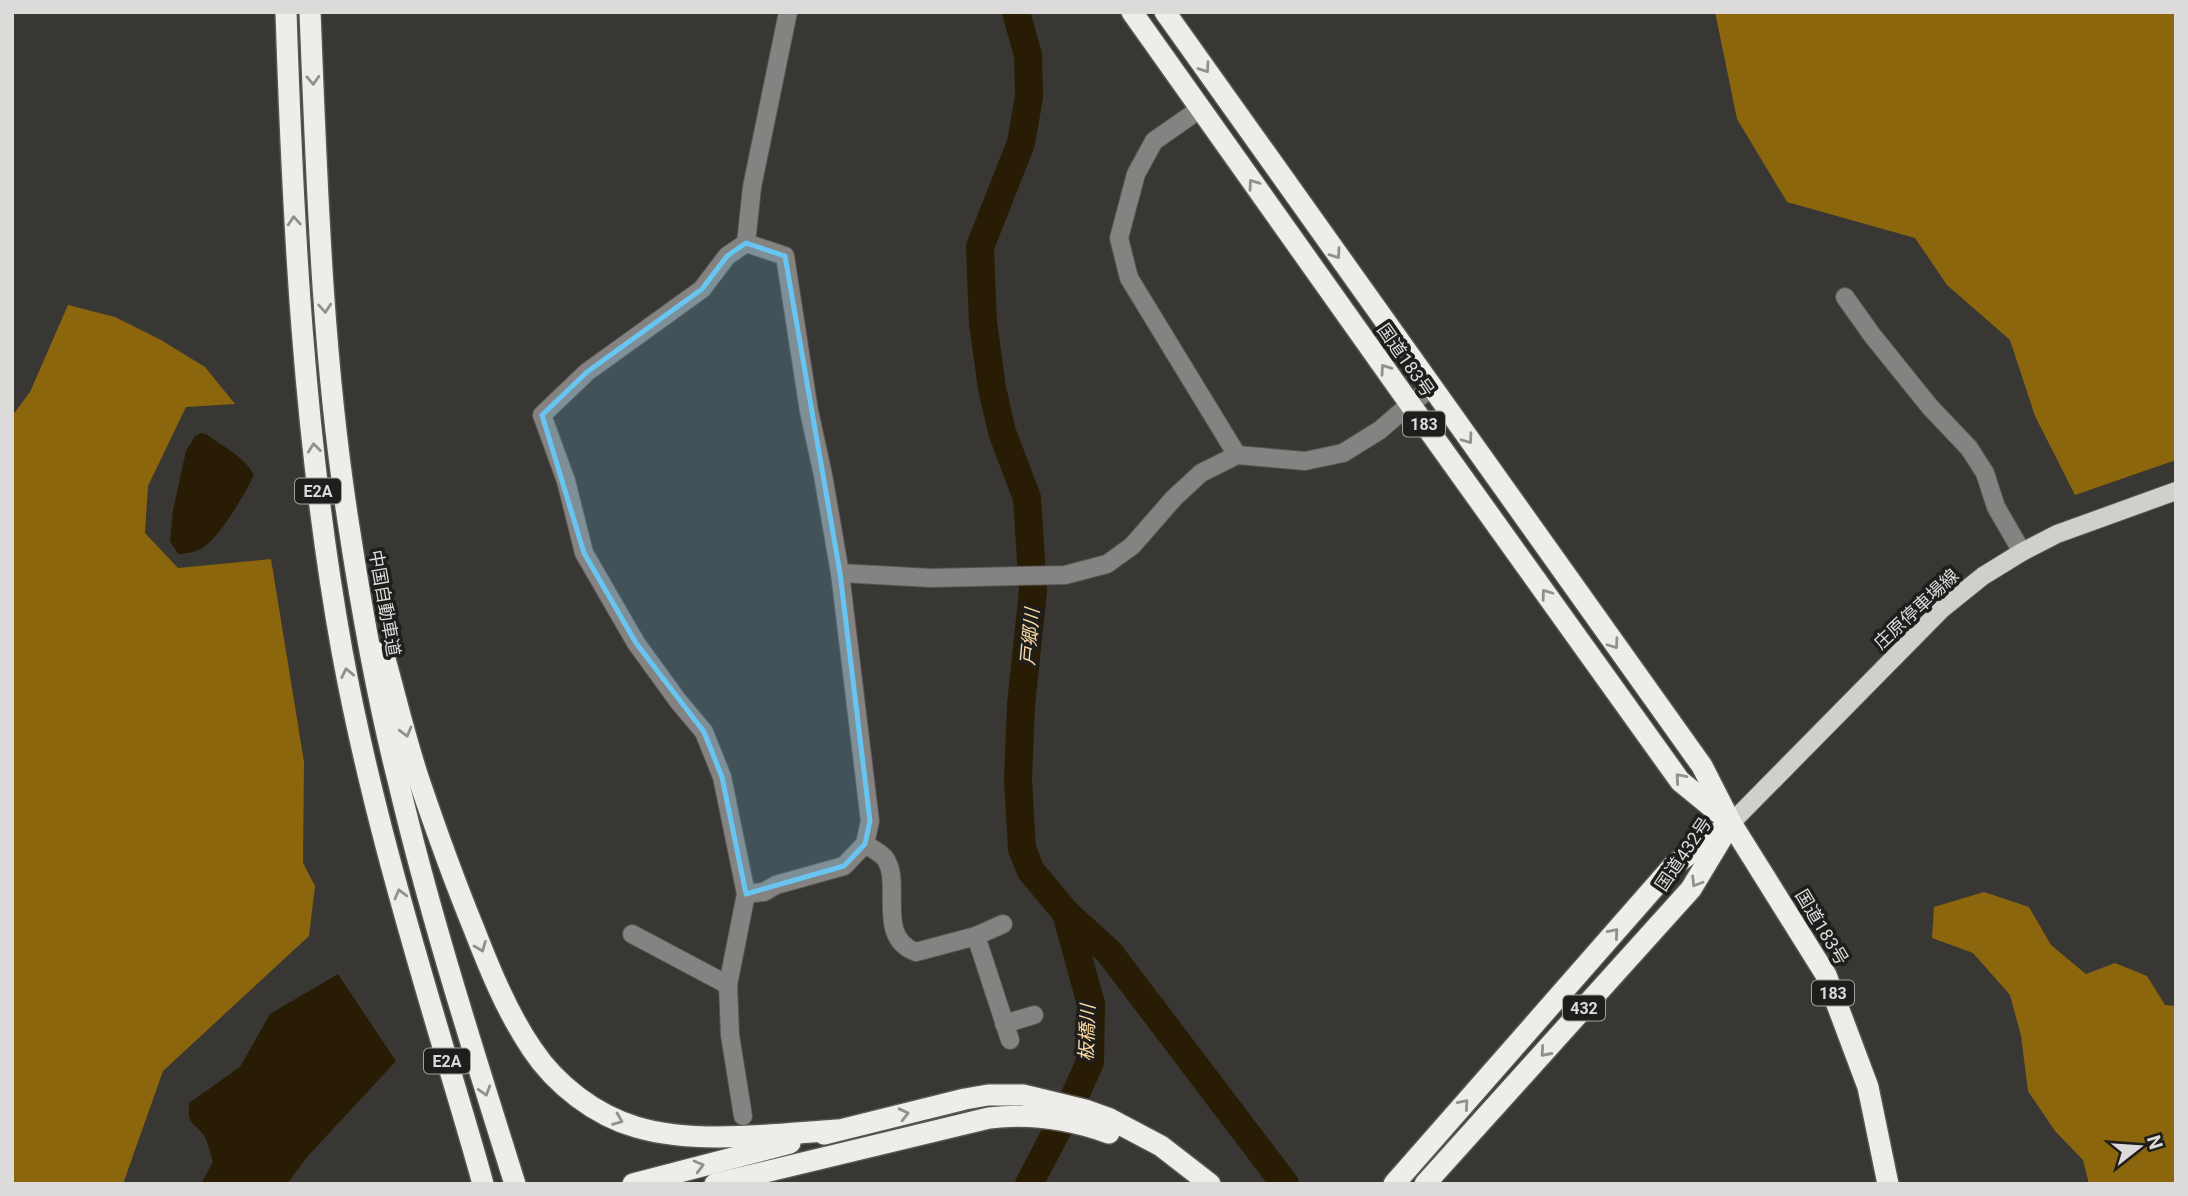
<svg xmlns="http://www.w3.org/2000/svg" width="2188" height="1196" viewBox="0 0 2188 1196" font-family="Roboto,'Noto Sans JP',sans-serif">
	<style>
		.forest { fill: #8c660d }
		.water { fill: #291c04 }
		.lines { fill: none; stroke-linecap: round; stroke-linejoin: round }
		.river { stroke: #291c04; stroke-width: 28 }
		.minor-casing { stroke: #565552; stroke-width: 20 }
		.major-casing { stroke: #565552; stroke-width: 20 }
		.highway-casing { stroke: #565552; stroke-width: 24 }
		.minor { stroke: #848382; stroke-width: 18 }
		.major { stroke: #d1cfcc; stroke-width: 18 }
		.highway { stroke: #efede9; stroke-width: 21 }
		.oneway { stroke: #91908d }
		.marked { fill: #68c4f0; fill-opacity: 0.2; stroke: #68c4f0; stroke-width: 5; stroke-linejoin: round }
		.labels { text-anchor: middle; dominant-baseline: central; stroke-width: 7; stroke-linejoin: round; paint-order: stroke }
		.shield { fill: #1f1e1d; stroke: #a3a2a1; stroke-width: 2 }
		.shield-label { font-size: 16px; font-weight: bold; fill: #dcdbda }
		.street-label { font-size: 18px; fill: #dcdbda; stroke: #1f1e1d }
		.water-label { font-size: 19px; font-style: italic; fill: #fadaa0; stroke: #1f1e1d }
	</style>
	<rect width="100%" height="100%" fill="#383734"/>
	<!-- forest -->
	<g class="forest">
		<polygon points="1715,12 2176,12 2176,460 2075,495 2035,416 2010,340 1947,285 1915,238 1787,202 1737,119"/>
		<polygon points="68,305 115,317 161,340 205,367 235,404 186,407 148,486 145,533 178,568 271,559 304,762 303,863 315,886 309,936 163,1071 123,1184 12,1184 12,416 30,392"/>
		<polygon points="1984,892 2029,907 2051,945 2086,974 2115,963 2147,976 2165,1005 2176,1006 2176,1184 2089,1184 2083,1160 2055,1131 2028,1091 2021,1036 2010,995 1973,953 1932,938 1934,907"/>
	</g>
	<!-- water -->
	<g class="water">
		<path d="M201,433l5,1c16,12 39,23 48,41 -9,19 -35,64 -53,74 -7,4 -15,4 -23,5l-8,-13 3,-31 13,-59 9,-15z"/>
		<path d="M338,974l58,87 -89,96 -20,27h-86l12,-22c-3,-8 -5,-22 -10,-28 -12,-14 -15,-9 -14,-31l51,-36 30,-53z"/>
	</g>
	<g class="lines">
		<!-- river -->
		<g class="river">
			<polyline points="1016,12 1028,55 1029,97 1021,143 980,247 983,323 992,388 1002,432 1027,498 1033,591 1021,705 1018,780 1022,849 1031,871 1066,913 1109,952 1285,1184"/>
			<polyline points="1029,1184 1072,1102 1090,1062 1091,1004 1066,913"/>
		</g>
		<!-- minor casing -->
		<g class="minor-casing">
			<g id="minor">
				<polyline points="1200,109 1154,141 1136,174 1119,238 1129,278 1237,455"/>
				<polyline points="746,243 752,187 788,12"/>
				<polyline points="1845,297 1872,335 1930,407 1969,448 1985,473 1996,507 2022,552"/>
				<polyline points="840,573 931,578 1065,575 1107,564 1132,546 1174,498 1201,473 1237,455 1305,461 1343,453 1380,430 1410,404 1431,388"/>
				<path d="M865,844c6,4 14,8 19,13 20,24 -10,80 32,95l60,-16 34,104"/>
				<polyline points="746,894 764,892 776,885 844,866 865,844 870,821 840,573 823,475 809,411 785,256 746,243"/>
				<polyline points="632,934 728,985"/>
				<polyline points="976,936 1003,924"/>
				<polyline points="1004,1024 1034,1015"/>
				<polyline points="743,1116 730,1035 728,985 746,894 722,777 704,732 678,701 636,643 584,553 566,481 542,415 587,372 702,289 727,256 746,243"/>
			</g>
		</g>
		<!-- major casing -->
		<g class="major-casing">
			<polyline id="major" points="1731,823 1942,609 1983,576 2022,552 2057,534 2176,491"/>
		</g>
		<!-- highway casing -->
		<g class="highway-casing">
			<g id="highway">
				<path d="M286,12c7,214 18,428 56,639 24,131 61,261 99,389 14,48 29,96 42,144"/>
				<path d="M310,12c7,172 12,345 39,515 13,85 28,170 49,253 32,136 75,270 117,404"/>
				<polyline points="1132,12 1410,404 1680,781 1724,817"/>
				<polyline points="1165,12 1702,766 1731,823 1826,975 1868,1087 1888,1184"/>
				<path d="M383,652c12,42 22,86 36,128 17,50 35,100 55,149 16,41 33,83 58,120 24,36 63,66 104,78 60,18 139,7 201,3"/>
				<polyline points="824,1134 965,1099 988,1095 1023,1095 1085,1110 1110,1119 1161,1146 1210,1184"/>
				<polyline points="633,1184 790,1143"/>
				<path d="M715,1184l274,-66c41,-5 81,1 120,15"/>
				<polyline points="1394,1184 1673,866 1731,823"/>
				<polyline points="1425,1184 1691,889 1726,831"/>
			</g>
		</g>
		<!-- minor -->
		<use href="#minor" class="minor"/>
		<!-- major -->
		<use href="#major" class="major"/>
		<!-- highway -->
		<use href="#highway" class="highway"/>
	</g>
	<!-- one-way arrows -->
	<defs><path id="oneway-chevron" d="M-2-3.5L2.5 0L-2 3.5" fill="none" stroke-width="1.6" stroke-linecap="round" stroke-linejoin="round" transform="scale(1.75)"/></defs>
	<g class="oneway">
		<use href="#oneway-chevron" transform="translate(1205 68) rotate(55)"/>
		<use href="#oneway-chevron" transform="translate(313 80) rotate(88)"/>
		<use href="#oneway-chevron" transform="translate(1253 184) rotate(-125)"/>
		<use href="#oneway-chevron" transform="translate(294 221) rotate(-94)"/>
		<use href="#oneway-chevron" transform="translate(1336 254) rotate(55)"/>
		<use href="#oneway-chevron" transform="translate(325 308) rotate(86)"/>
		<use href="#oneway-chevron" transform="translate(1385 369) rotate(-125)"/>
		<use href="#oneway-chevron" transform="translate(1468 439) rotate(54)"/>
		<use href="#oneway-chevron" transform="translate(314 448) rotate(-96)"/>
		<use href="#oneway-chevron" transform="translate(1546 594) rotate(-126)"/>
		<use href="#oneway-chevron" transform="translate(1614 644) rotate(54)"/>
		<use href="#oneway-chevron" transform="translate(347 673) rotate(-102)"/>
		<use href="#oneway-chevron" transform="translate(406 732) rotate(75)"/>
		<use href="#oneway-chevron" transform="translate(1680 778) rotate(-131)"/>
		<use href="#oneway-chevron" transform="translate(1696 882) rotate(122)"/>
		<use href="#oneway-chevron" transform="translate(400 894) rotate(-105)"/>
		<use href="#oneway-chevron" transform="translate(1614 933) rotate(-49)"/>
		<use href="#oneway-chevron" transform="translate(481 947) rotate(68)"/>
		<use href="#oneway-chevron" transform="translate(1545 1052) rotate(132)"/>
		<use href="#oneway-chevron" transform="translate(485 1091) rotate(73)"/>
		<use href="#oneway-chevron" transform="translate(1464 1104) rotate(-49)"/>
		<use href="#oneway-chevron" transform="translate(904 1114) rotate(-14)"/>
		<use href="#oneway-chevron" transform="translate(618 1120) rotate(22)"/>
		<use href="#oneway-chevron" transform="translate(699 1166) rotate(-15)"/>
	</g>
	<!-- marked area -->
	<path class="marked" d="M746,243l39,13 55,317 30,248 -5,23 -21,22 -98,28 -24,-117 -18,-45 -68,-89 -52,-90 -42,-138 45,-43 115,-83 25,-33z"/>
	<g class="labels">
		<!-- shield labels -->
		<g class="shield">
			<rect x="1403" y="411.5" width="42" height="25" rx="5"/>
			<rect x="295" y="478.5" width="46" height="25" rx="5"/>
			<rect x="1812" y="980.5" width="42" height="25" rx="5"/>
			<rect x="1563" y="995.5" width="42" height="25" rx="5"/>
			<rect x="424" y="1048.5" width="46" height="25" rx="5"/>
		</g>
		<g class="shield-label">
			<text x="1424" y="424">183</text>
			<text x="318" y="491">E2A</text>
			<text x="1833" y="993">183</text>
			<text x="1584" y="1008">432</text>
			<text x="447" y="1061">E2A</text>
		</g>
		<!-- street labels -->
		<g class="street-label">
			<text transform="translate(1406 360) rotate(55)">国道183号</text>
			<text transform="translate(385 603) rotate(80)">中国自動車道</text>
			<text transform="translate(1916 609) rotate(-43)">庄原停車場線</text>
			<text transform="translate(1683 854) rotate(-56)">国道432号</text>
			<text transform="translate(1822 927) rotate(59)">国道183号</text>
		</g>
		<!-- water labels -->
		<g class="water-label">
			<text transform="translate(1030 637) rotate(-85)">戸郷川</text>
			<text transform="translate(1087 1033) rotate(-88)">板橋川</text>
		</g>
	</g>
	<!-- border -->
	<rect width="2188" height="1196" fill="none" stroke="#dcdbda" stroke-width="28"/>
	<!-- north arrow -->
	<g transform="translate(2139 1147) rotate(73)" stroke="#1f1e1d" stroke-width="5" paint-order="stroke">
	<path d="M0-5L12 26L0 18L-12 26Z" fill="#dcdbda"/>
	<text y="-10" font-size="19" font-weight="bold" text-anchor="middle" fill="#dcdbda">N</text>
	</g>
</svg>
